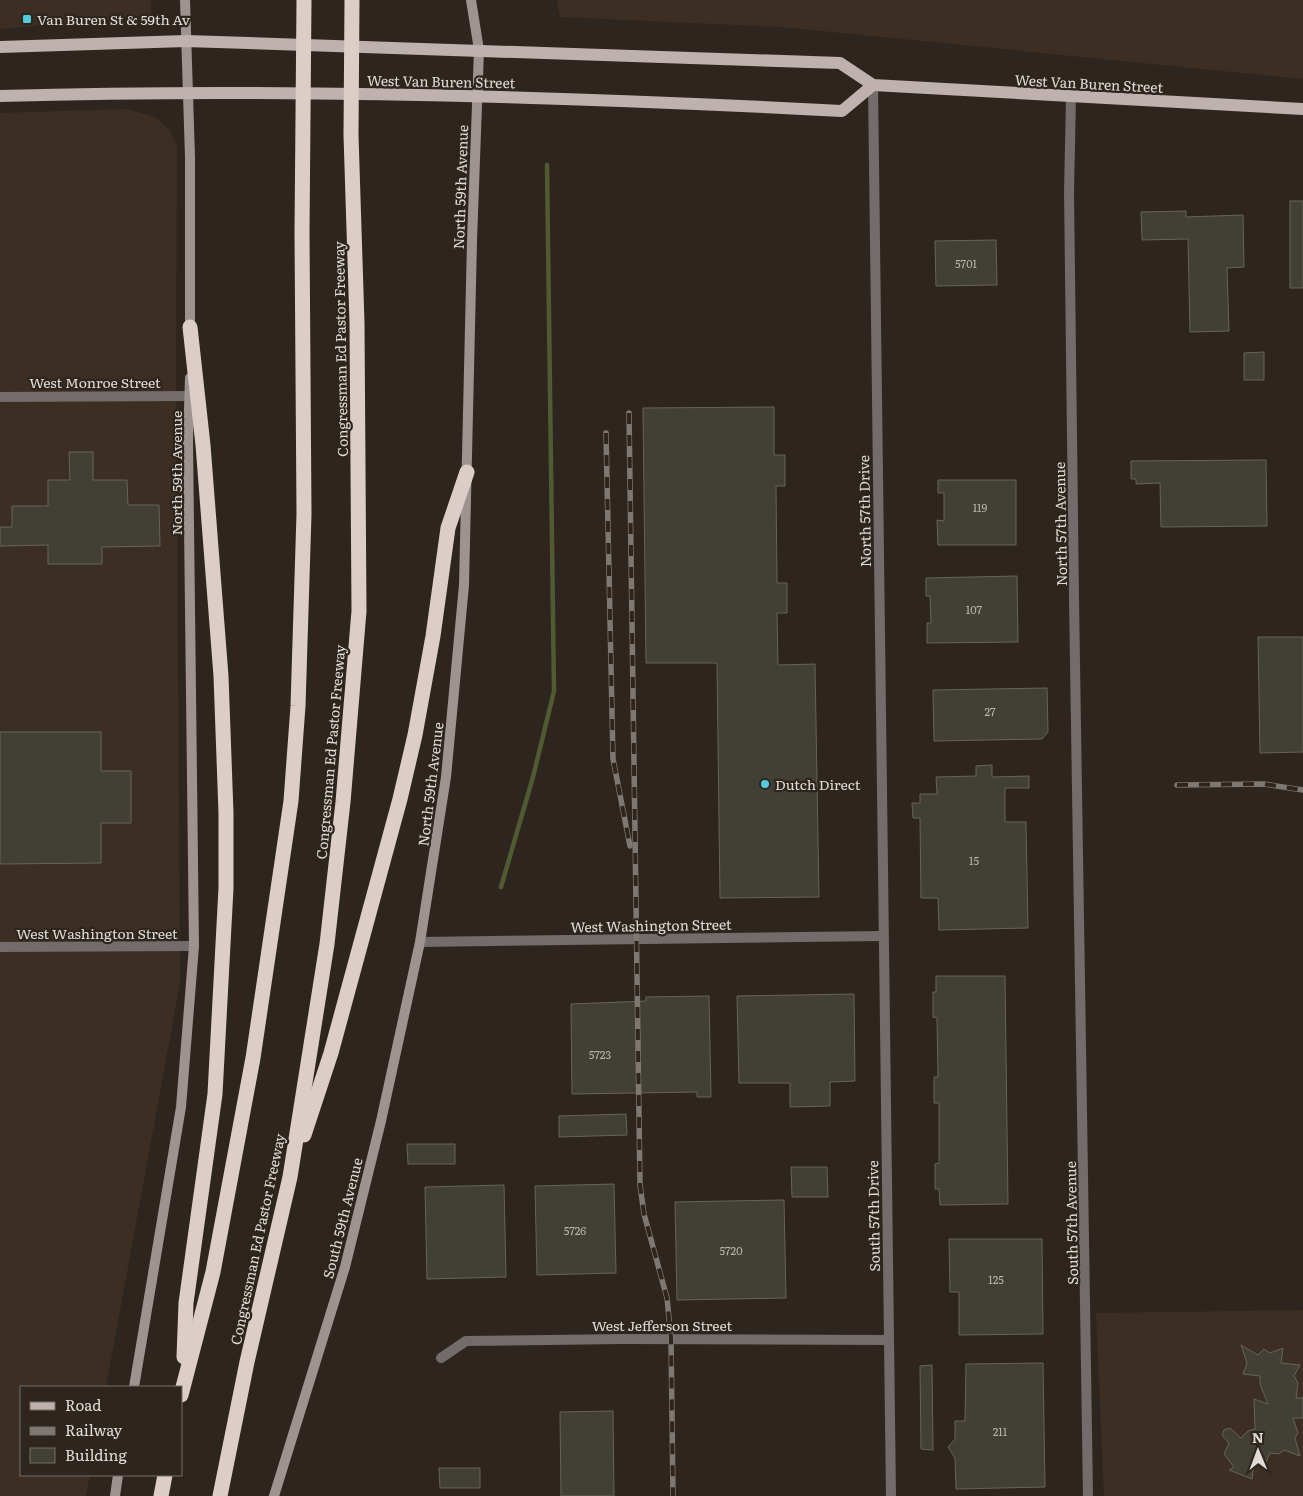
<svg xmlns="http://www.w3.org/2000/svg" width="1303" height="1496" viewBox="0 0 1303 1496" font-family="Literata,serif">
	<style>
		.built { fill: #3c2e22 }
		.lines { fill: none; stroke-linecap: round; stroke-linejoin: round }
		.stream { stroke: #505b33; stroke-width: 4.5 }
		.building { fill: #423f34; stroke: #676459 }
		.minor { stroke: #726c6b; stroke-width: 10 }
		.secondary { stroke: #9d9391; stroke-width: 10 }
		.primary { stroke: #beb1ae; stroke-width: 12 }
		.motorway { stroke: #dccdc9; stroke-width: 15 }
		.rail-casing { stroke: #7f7872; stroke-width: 5.5 }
		.rail { stroke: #2e261e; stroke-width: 4; stroke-dasharray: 11; stroke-linecap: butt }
		.poi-dot { fill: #53cbda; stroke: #2e261e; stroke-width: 2 }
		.labels { text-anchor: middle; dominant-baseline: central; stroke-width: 4.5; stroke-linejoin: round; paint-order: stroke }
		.number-label { font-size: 11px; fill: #b8b4ae }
		.poi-label { font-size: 14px; fill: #e0dbd6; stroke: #2e261e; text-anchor: start }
		.street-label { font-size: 14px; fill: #e0dbd6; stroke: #2e261e }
	</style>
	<rect width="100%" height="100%" fill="#2e261e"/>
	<!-- built -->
	<g class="built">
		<polygon points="0,0 151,0 151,15 0,29"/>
		<polygon points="557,0 1303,0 1303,79 781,27 560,17"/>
		<polygon points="126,109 155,117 164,125 170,131 177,146 176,351 180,983 106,1387 21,1387 21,1475 90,1475 86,1496 0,1496 0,113"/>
		<polygon points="1303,1310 1303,1496 1104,1496 1096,1313"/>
	</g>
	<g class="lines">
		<!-- stream -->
		<polyline class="stream" points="501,887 533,777 554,691 547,165"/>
	</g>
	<!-- building -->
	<g class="building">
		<rect x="1290" y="201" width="13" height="87"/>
		<polygon points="1186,211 1186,217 1243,215 1244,267 1227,268 1229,331 1190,332 1188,239 1142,240 1141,212"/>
		<polygon points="996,240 997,285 936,286 935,241"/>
		<polygon points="1264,352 1264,380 1244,380 1244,353"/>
		<polygon points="774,407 774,455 785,455 785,486 776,486 777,583 787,583 787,613 777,613 778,665 815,664 819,897 720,898 717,663 646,663 643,408"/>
		<polygon points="69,452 93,452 93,480 127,480 128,505 159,505 160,546 102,547 102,564 48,564 48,545 0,546 0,527 12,527 12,506 48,506 48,480 70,480"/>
		<polygon points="1266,460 1267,526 1161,527 1160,483 1136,484 1136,479 1131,479 1131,461"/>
		<polygon points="938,480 1016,480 1016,545 938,545 937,520 944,521 944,493 938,493"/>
		<polygon points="1017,576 1018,642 927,643 927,623 931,623 930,596 926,596 926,578"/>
		<polygon points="1258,637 1303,637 1303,752 1260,753"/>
		<polygon points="1047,688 1048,732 1042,739 934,741 933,690"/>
		<polygon points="0,732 101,732 101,771 131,771 131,823 101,823 101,863 0,864"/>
		<polygon points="992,765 992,777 1029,776 1029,788 1005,788 1005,822 1026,822 1028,928 939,930 938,898 921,898 920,818 913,818 912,803 920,803 920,794 937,794 936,777 976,776 976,766"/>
		<polygon points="936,976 1005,976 1008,1204 940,1205 939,1189 935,1189 935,1164 939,1163 939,1103 934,1103 934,1077 938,1077 937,1018 933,1017 933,992 936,992"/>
		<polygon points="854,994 855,1081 830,1082 830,1106 790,1107 790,1083 739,1083 737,996"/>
		<polygon points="709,996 711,1097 697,1097 697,1092 572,1094 571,1004 646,1001 646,997"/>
		<polygon points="626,1114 627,1135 559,1137 559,1116"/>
		<polygon points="407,1144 455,1144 455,1164 408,1164"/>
		<polygon points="791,1167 827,1167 828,1197 792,1197"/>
		<polygon points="614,1184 616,1273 537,1275 535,1186"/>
		<polygon points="504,1185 506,1277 427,1279 425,1187"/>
		<polygon points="784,1200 786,1298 677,1300 675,1202"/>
		<polygon points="949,1239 1042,1239 1043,1334 959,1335 959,1292 950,1292"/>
		<polygon points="1241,1345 1258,1355 1264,1349 1270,1353 1283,1348 1281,1363 1300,1365 1294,1376 1298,1383 1296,1398 1303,1398 1303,1418 1293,1418 1298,1433 1295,1438 1300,1456 1284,1450 1279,1454 1270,1453 1265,1464 1254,1462 1252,1479 1229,1470 1234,1467 1224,1454 1229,1443 1222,1435 1224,1430 1230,1428 1241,1438 1248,1431 1255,1429 1254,1399 1268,1404 1260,1384 1260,1376 1243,1374 1247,1363"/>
		<polygon points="1043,1363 1045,1487 956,1489 955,1458 948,1447 955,1439 955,1421 965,1421 966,1364"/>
		<polygon points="932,1365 933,1450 921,1449 920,1366"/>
		<polygon points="613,1411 614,1496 561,1496 560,1412"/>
		<polygon points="439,1468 480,1468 480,1488 440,1488"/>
	</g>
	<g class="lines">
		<!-- minor -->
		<g class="minor">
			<polyline points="873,85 891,1496"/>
			<polyline points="1071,97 1069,192 1074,598 1088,1496"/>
			<polyline points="0,397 190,396"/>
			<polyline points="420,942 883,936"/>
			<polyline points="0,947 194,946"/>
			<polyline points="441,1358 466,1341 623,1339 889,1340"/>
		</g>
		<!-- secondary -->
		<g class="secondary">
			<polyline points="185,0 190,157 190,333"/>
			<polyline points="134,1387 181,1107 194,946 188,440 190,378"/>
			<polyline points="115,1496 118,1475"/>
			<polyline points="274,1496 345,1267 381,1121 420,942 446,777 464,585 472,241 479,50 471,0"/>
		</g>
		<!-- primary -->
		<g class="primary">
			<polyline points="0,47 186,41 840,63 873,85 1303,109"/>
			<path d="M0,96c281,-8 562,0 842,15l31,-26"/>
		</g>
		<!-- motorway -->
		<g class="motorway">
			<polyline points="304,1135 331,1053 400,799 415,735 433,636 448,528 467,472"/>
			<polyline points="184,1357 186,1303 215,1094 226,888 226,813 221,676 203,445 190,327"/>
			<polyline points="181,1395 213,1272 253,1058 291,801 298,706 304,514 302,232 304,0"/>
			<polyline points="161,1496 165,1475"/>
			<polyline points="220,1496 247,1362 290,1177 327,944 343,802 359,611 357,323 351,135 352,0"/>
		</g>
		<!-- rail casing -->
		<g class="rail-casing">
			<g id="rail">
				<polyline points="629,413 640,1185 644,1214 667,1298 671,1338 673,1496"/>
				<polyline points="606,433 613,759 630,846"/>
				<polyline points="1177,785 1264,784 1303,790"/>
			</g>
		</g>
		<!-- rail -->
		<use href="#rail" class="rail"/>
	</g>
	<!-- markers -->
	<g class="poi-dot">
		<rect x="22" y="14" width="10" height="10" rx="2.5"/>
		<circle cx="765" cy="784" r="5"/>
	</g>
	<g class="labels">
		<!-- number labels -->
		<g class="number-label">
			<text x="966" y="263">5701</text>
			<text x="980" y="507">119</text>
			<text x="974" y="609">107</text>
			<text x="990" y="711">27</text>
			<text x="974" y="860">15</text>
			<text x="600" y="1054">5723</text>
			<text x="575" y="1230">5726</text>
			<text x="731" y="1250">5720</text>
			<text x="996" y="1279">125</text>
			<text x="1000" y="1431">211</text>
		</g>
		<!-- poi labels -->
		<g class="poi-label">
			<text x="37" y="19">Van Buren St &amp; 59th Av</text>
			<text x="775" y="784">Dutch Direct</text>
		</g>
		<!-- street labels -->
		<g class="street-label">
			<text transform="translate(441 81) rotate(1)">West Van Buren Street</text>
			<text transform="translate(1089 83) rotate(3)">West Van Buren Street</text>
			<text transform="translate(460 187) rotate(-88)">North 59th Avenue</text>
			<text transform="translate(340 349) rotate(-91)">Congressman Ed Pastor Freeway</text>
			<text x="95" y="382">West Monroe Street</text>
			<text transform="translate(176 473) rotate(-90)">North 59th Avenue</text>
			<text transform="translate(864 511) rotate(-91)">North 57th Drive</text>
			<text transform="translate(1060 524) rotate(-91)">North 57th Avenue</text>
			<text transform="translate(330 752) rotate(-85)">Congressman Ed Pastor Freeway</text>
			<text transform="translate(430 784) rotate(-83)">North 59th Avenue</text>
			<text transform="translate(651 925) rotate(-1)">West Washington Street</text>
			<text x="97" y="933">West Washington Street</text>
			<text transform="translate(873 1216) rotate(-91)">South 57th Drive</text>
			<text transform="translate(342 1218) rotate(-76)">South 59th Avenue</text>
			<text transform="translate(1071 1223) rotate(-91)">South 57th Avenue</text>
			<text transform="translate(257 1239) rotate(-78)">Congressman Ed Pastor Freeway</text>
			<text x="662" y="1325">West Jefferson Street</text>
		</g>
	</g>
	<!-- legend -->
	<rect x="20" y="1386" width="162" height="90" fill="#2e261e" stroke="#756e68"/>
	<rect x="30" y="1402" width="25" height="8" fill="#beb1ae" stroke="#756e68"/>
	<text x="65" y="1411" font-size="15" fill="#e0dbd6">Road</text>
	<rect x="30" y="1427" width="25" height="8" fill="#7f7872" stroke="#756e68"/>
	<text x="65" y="1436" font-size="15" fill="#e0dbd6">Railway</text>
	<rect x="30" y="1448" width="25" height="15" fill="#423f34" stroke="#756e68"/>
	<text x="65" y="1461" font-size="15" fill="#e0dbd6">Building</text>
	<!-- north arrow -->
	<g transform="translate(1258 1451) rotate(359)" stroke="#2e261e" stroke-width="4" paint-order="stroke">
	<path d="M0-4L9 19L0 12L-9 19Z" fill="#e0dbd6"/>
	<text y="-8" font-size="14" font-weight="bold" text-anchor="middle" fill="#e0dbd6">N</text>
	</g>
</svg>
